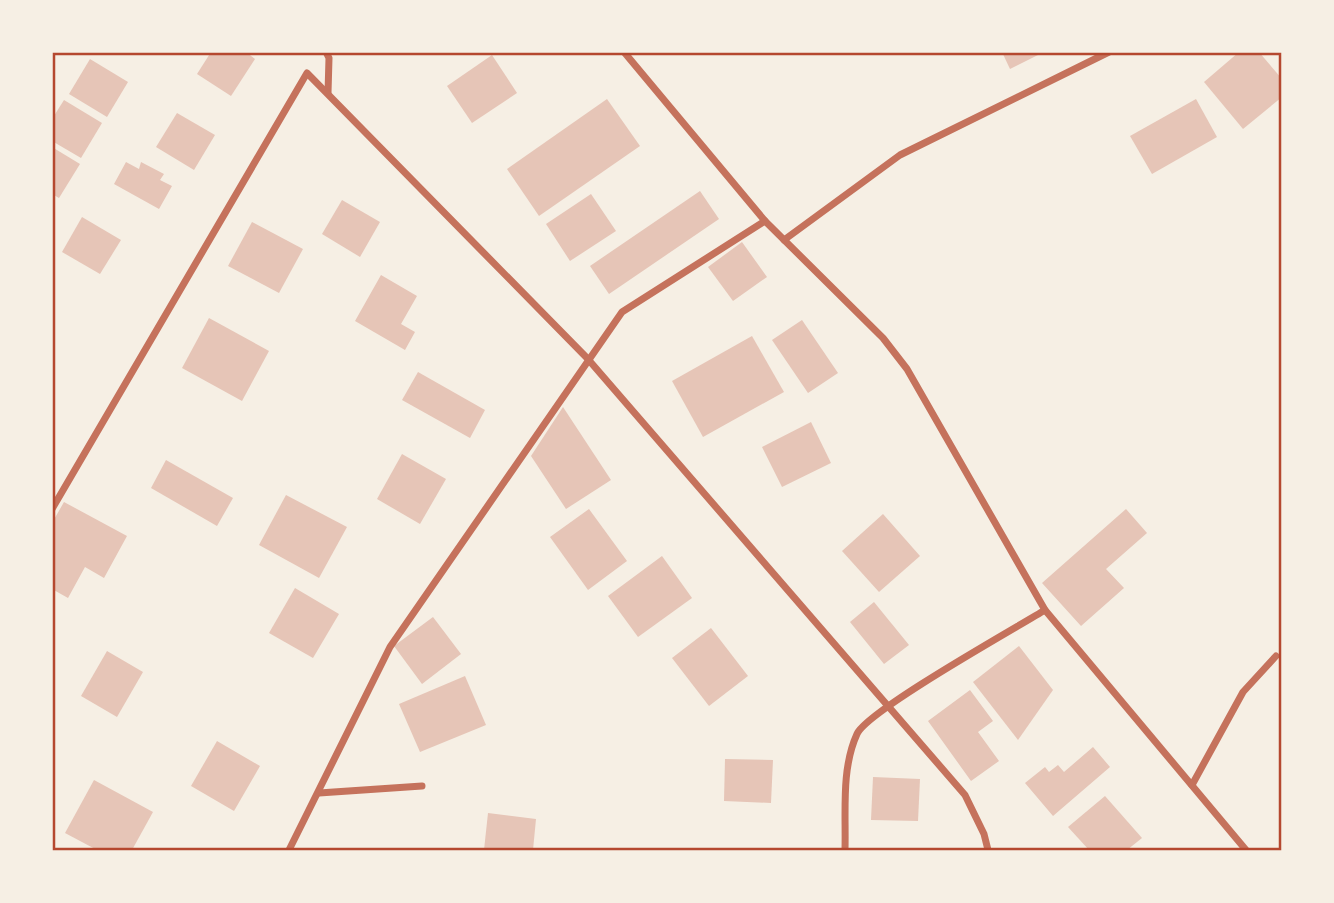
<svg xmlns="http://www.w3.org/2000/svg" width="1334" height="903" viewBox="0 0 1334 903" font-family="Commissioner,sans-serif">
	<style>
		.building { fill: #e6c5b7 }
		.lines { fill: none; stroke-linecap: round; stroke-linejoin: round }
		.minor { stroke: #c5725c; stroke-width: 7 }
		.neatline { fill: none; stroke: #b5482f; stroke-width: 2.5 }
	</style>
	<rect width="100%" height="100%" fill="#f6efe4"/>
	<!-- building -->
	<g class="building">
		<polygon points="211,52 246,52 255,59 231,96 197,74"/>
		<polygon points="1002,52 1044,52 1010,69"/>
		<polygon points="1239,52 1259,52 1282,79 1282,97 1243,129 1204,82"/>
		<polygon points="492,55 517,93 472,123 447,86"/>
		<polygon points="90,59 128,82 107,117 69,94"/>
		<polygon points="607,99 640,146 539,216 507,169"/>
		<polygon points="1196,99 1217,137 1152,174 1130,136"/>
		<polygon points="64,100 102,123 81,158 52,141 52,119"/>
		<polygon points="177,113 215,135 194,170 156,147"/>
		<polygon points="52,147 80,164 59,198 52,194"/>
		<polygon points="126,162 139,169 141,162 164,174 160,180 172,186 159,209 114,184"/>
		<polygon points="700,191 719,219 609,294 590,266"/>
		<polygon points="591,194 616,231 570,261 546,224"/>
		<polygon points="342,200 380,222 360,257 322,234"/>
		<polygon points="82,217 121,240 100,274 62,252"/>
		<polygon points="252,222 303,249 279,293 228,266"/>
		<polygon points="742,242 767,277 733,301 708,267"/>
		<polygon points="381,275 417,296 401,324 415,332 405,350 355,321"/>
		<polygon points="209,318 269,351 242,401 182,368"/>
		<polygon points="802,320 838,373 808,393 772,340"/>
		<polygon points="752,336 784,392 703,437 672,381"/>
		<polygon points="418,372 485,410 470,438 402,400"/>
		<polygon points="563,407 611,480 566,509 531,456"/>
		<polygon points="811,422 831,463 782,487 762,447"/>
		<polygon points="402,454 446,479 420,524 377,499"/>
		<polygon points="166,460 233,498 217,526 151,488"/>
		<polygon points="286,495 347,527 319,578 259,545"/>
		<polygon points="64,502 127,536 104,578 85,567 68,598 52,589 52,523"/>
		<polygon points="589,509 627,561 588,590 550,537"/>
		<polygon points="1126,509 1147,533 1106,569 1124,588 1081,626 1042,583"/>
		<polygon points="883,514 920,556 879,592 842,551"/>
		<polygon points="662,556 692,598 638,637 608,596"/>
		<polygon points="295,588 339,614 313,658 269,633"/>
		<polygon points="874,602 909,645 884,664 850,622"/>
		<polygon points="433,617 461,654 422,684 394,646"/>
		<polygon points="711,628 748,676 709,706 672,658"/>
		<polygon points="1019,646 1053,690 1018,740 973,682"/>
		<polygon points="107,651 143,672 117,717 81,696"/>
		<polygon points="465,676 486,725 420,752 399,704"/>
		<polygon points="970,690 993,721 978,732 999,761 971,781 928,721"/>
		<polygon points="217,741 260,766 234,811 191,786"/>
		<polygon points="1093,747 1110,767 1053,816 1025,783 1045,767 1049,772 1058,765 1064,772"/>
		<polygon points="725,759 773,760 771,803 724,801"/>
		<polygon points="873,777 920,779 918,821 871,820"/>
		<polygon points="94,780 153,812 132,850 97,850 65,833"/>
		<polygon points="1105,796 1142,838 1127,850 1089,850 1068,827"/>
		<polygon points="488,813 536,819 533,850 484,850"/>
	</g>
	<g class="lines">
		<!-- minor -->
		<g class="minor">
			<polyline points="326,52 329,58 328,93"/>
			<polyline points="624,52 765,221 883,338 907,369 1045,610 1246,850"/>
			<polyline points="784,240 900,155 1109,52"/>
			<polyline points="52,509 307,73 587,358 965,795 984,834 988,850"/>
			<polyline points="1192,785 1243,692 1276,656"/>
			<polyline points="319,793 422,786"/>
			<polyline points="289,850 390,647 622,312 765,221"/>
			<path d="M845,850c1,-38 -4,-81 12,-116 10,-23 157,-105 188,-124"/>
		</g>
	</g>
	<!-- border -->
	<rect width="1334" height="903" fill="none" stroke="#f6efe4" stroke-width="108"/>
	<rect x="54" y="54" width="1226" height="795" class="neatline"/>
</svg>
